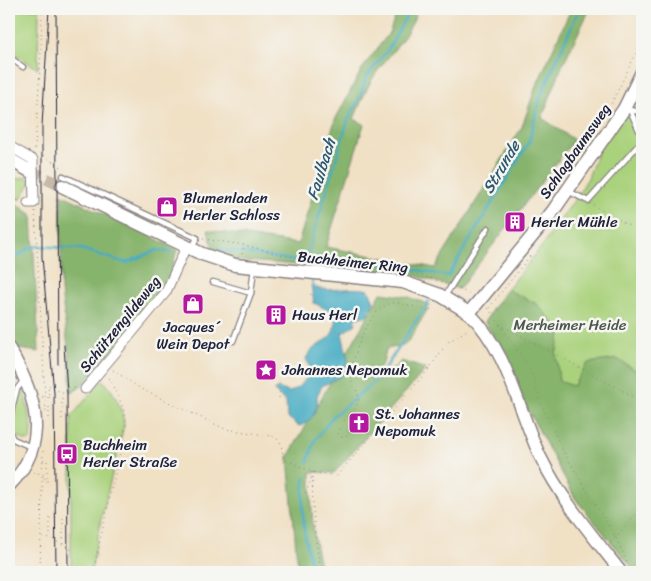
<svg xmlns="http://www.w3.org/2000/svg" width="651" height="581" viewBox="0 0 651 581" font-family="Sriracha,sans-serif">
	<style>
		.green { fill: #aad27d; stroke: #667a5c }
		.forest { fill: #87b46c; stroke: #546b54 }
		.water { fill: #42aac2; stroke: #32667e }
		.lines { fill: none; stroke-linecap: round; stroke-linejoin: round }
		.stream { stroke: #42aac2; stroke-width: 2.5 }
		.secondary-tunnel { stroke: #c7baa9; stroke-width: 12; stroke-dasharray: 12 6; stroke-linecap: butt }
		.service-casing { stroke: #898180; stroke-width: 7 }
		.minor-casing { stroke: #898180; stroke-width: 11 }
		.tertiary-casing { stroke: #898180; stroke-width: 14 }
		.secondary-casing { stroke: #898180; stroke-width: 15 }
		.path { stroke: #898180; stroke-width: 1; stroke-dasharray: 1 4; stroke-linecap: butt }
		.service { stroke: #fff; stroke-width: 4.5 }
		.minor { stroke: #fff; stroke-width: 9 }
		.tertiary { stroke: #fff; stroke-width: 11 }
		.secondary { stroke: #fff; stroke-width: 12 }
		.tram { stroke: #22223b; stroke-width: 1 }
		.labels { text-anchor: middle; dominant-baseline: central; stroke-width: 5; stroke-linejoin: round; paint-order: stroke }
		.street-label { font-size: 15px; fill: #22223b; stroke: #f6f6f2 }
		.poi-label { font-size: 15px; fill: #22223b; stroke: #f6f6f2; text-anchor: start }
		.park-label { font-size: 15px; fill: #4b574f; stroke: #f6f6f2 }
		.water-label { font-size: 16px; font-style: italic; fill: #2f5871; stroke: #f6f6f2 }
	</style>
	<rect width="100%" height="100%" fill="#f6f6f2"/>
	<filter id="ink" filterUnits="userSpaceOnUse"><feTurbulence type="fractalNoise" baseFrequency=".02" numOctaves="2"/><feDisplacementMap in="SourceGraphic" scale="10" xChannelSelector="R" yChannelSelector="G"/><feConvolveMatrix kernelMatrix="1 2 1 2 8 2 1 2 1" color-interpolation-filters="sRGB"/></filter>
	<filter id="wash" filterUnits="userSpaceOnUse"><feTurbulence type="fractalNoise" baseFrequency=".0096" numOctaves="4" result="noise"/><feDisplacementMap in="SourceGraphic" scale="20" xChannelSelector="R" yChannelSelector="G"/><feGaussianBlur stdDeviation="1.12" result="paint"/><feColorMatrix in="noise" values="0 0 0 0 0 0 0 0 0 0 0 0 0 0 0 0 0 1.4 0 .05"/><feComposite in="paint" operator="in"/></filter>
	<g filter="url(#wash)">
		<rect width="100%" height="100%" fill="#f0e0c4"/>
		<!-- green -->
		<g class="green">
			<polygon points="9,9 39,9 38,69 9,50"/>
			<polygon points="642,80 642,572 636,572 575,498 526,406 509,362 485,322 493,308 545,242 575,199 588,178 599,148"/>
			<polygon points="27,177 31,182 20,200 9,193 9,180"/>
			<path d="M102,380c11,8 22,32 22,45l-23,94 -10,53h-20v-155z"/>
			<polygon points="23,387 32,429 31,440 26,441 15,435 11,422 19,390"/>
		</g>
		<!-- forest -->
		<g class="forest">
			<path d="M398,9h19c-5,23 -25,42 -38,60 -11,14 -18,33 -25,50l10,5 -38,123 109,21 87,-141 13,-38 36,-80h19l-28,57 -20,52 32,22 -115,149 -53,-16 -174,-13 -18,-7 -6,-23 90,14 37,-124 27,-51 27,-36z"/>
			<polygon points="61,194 177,249 170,276 160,294 89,379 71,394 70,364 61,290"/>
			<polygon points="9,198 32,215 39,352 13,348 9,340"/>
			<polygon points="506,289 537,304 561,331 556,355 559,381 573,386 588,363 617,359 642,374 642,559 635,571 575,498 526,406 509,362 485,322"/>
			<path d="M381,293l28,4 21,8 -20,34 -8,7 -16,3 -3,14 -13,16 4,2c9,-9 20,-10 27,-20l25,8 -92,104 -23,-1c0,35 1,67 11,100h-24l-10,-115z"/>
			<polygon points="9,358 16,371 9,410"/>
		</g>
		<!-- water -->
		<path class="water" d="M311,285c6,1 5,4 10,4 17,2 34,-3 48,1l5,12 -7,13 -13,4 2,5 -14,9 6,27 -5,15 -21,11 -5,10c2,12 -5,27 -18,30l-12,-9 -1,-15 -12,-11 3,-3 13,4c12,-6 25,-19 16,-33 7,-18 26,-13 30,-37l-8,-12 -14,-7z"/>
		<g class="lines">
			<!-- stream -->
			<g class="stream">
				<polyline points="218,249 305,262 348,120 360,97 366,78 389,48 406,17 407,9"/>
				<polyline points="308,257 371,261 448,276 529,142 540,98 576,16 581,9"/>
				<polyline points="9,263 29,248 38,246 81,249 126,263 157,250 171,252"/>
				<polyline points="312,281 313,285"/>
				<polyline points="308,462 315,440 333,416 371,385 384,370 429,301"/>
				<path d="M305,477c-5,34 -1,62 8,95"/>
			</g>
		</g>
	</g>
	<g filter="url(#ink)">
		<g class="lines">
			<!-- secondary-tunnel -->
			<polyline class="secondary-tunnel" points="30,171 62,186"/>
			<!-- service casing -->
			<g class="service-casing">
				<g id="service">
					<polyline points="9,57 23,67"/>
					<polyline points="628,110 642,112"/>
					<polyline points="630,110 642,137"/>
					<polyline points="63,176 197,238 192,248"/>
					<polyline points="568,191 588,201 642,141"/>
					<polyline points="213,282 251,293 254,268"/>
					<polyline points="445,296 488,228"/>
					<polyline points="233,341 251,293"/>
					<polyline points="9,420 17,389 24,380"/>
					<polyline points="9,431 13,439 31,447"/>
				</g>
			</g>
			<!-- minor casing -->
			<g class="minor-casing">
				<g id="minor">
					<polyline points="9,146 33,160 34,203 28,203"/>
					<polyline points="85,389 166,292 186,247"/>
				</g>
			</g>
			<!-- tertiary casing -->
			<g class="tertiary-casing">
				<g id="tertiary">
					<path d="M469,313c39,38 49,96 71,143 21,43 52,79 81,116"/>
					<path d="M9,348c27,47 43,94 0,138"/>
				</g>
			</g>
			<!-- secondary casing -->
			<g class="secondary-casing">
				<g id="secondary">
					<polyline points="9,159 30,171"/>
					<polyline points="62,186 202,254 235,265 403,282 440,295 469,313 553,211 624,109 642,72"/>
				</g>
			</g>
			<!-- path -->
			<g class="path">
				<polyline points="605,117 642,41"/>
				<polyline points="35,149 41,53 42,9"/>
				<polyline points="39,153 63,168"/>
				<polyline points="9,195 20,202"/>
				<polyline points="593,205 642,233"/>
				<polyline points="35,211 46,414"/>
				<polyline points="203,239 244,245 308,261"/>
				<polyline points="242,254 244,245"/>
				<polyline points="367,267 398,270"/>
				<polyline points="412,273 446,283"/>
				<polyline points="459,289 471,295"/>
				<polyline points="310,295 319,286"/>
				<polyline points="488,308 499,324 642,401"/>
				<polyline points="489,308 530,256"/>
				<polyline points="500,324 531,371 540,402 564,453 615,536 628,564"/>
				<polyline points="331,328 345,334"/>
				<polyline points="113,370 141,389 225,429 272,436 280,441 284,459 312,472 332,475 335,478 428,370 448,342 469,329"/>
				<polyline points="62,393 62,419"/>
				<polyline points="42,397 49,397 48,385 61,392 72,392 73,388 77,388"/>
				<polyline points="49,397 49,419"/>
				<polyline points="279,398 280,388"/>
				<path d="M350,432l-3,4 -6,1 -3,-3c3,-16 17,-20 20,-32 3,-10 -7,-16 -7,-25 1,-21 17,-69 41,-74 10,-1 28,5 37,9l4,-7"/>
				<polyline points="43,460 47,460 47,480"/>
				<polyline points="33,472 45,475 45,481 48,481"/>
				<path d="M312,472c1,35 1,66 10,100"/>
				<polyline points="306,493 312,475"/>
				<polyline points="50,518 50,538"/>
				<polyline points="63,518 63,544"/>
				<polyline points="43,538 52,539 72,550"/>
				<polyline points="611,542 642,508"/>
				<polyline points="40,572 43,448"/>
				<path d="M93,572l33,-147c0,-19 -12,-34 -18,-50"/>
			</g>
			<!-- service -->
			<use href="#service" class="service"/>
			<!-- minor -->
			<use href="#minor" class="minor"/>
			<!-- tertiary -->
			<use href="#tertiary" class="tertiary"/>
			<!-- secondary -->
			<use href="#secondary" class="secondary"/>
			<!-- tram -->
			<g class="tram">
				<polyline points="49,9 42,126 42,257 54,393 56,572"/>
				<polyline points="56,9 58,364"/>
				<polyline points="64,345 67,393 68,572"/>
			</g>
		</g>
	</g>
	<!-- icons -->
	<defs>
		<g id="shop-square" transform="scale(1.125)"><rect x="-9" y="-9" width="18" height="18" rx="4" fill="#b5179e" stroke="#f6f6f2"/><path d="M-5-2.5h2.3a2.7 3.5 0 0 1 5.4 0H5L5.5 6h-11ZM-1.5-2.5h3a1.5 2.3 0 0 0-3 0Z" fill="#fff"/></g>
		<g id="building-square" transform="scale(1.125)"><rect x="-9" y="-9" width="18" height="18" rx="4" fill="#b5179e" stroke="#f6f6f2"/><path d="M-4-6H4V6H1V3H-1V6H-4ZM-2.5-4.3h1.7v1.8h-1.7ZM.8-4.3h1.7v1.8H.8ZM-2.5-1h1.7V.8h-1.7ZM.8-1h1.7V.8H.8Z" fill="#fff"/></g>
		<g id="sight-square" transform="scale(1.125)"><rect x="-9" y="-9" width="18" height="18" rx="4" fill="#b5179e" stroke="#f6f6f2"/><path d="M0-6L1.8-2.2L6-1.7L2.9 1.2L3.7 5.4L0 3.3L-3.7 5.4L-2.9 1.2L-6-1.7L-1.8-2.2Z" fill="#fff"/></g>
		<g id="church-square" transform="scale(1.125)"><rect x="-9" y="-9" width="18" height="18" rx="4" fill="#b5179e" stroke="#f6f6f2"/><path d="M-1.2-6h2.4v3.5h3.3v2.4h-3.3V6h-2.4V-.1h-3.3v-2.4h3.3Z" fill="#fff"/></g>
		<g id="bus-square" transform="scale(1.125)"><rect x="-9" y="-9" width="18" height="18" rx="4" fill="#b5179e" stroke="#f6f6f2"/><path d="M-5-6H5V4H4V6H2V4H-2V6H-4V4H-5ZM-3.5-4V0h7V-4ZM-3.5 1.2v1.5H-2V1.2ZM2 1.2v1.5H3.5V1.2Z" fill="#fff"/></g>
	</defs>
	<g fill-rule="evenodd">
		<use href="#shop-square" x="167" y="207"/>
		<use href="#building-square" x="515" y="222"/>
		<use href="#shop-square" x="193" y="304"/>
		<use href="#building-square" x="276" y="315"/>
		<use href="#sight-square" x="266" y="370"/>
		<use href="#church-square" x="359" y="423"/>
		<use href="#bus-square" x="67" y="454"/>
	</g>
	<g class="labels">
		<!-- street labels -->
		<g class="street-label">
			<text transform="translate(575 151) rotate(-55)">Schlagbaumsweg</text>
			<text transform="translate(353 262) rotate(6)">Buchheimer Ring</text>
			<text transform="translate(120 324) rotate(-51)">Schützengildeweg</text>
		</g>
		<!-- poi labels -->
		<g class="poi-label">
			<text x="183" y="198">Blumenladen<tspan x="183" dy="17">Herler Schloss</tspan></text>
			<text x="531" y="222">Herler Mühle</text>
			<text x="292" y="315">Haus Herl</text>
			<text x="193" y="327" text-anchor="middle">Jacques´<tspan x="193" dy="17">Wein Depot</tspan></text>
			<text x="282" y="370">Johannes Nepomuk</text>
			<text x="375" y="414">St. Johannes<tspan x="375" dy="17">Nepomuk</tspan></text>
			<text x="83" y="445">Buchheim<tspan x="83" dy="17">Herler Straße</tspan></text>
		</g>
		<!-- park labels -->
		<g class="park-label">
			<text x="570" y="325">Merheimer Heide</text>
		</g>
		<!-- water labels -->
		<g class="water-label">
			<text transform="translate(501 167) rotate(-59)">Strunde</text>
			<text transform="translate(321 169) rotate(-73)">Faulbach</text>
		</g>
	</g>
	<!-- margin -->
	<rect width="651" height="581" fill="none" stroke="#f6f6f2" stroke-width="30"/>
</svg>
